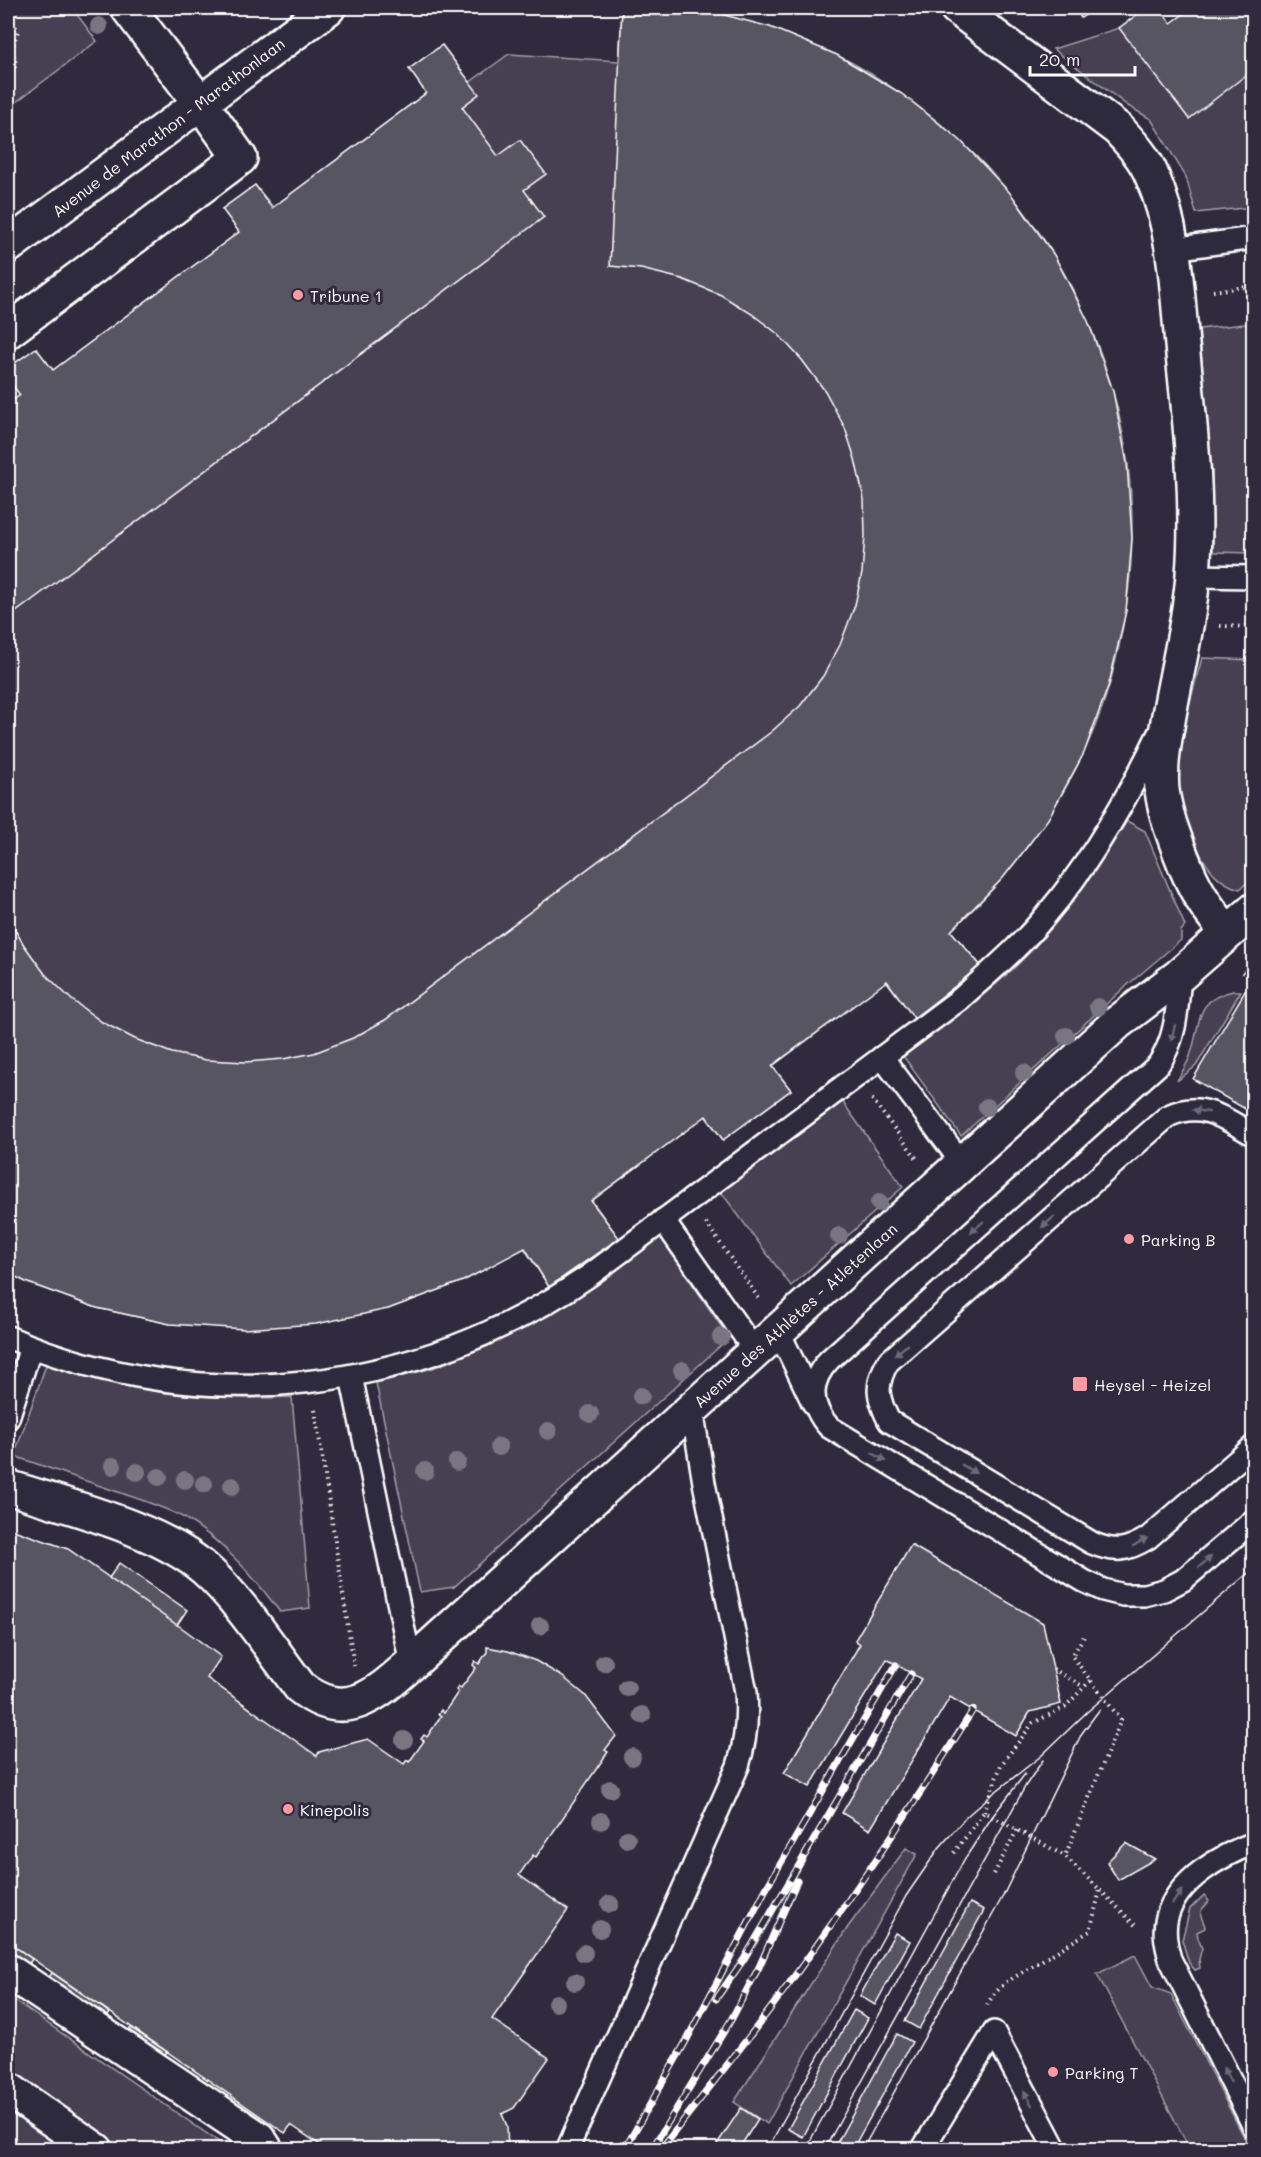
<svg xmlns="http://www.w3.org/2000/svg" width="1261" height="2157" viewBox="0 0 1261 2157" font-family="Mali,sans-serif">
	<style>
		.green { fill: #464152; stroke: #a2a0a8; stroke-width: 1.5 }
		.building { fill: #595564; stroke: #fff; stroke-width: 1.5 }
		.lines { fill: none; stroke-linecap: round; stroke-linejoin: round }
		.lane-casing { stroke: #fff; stroke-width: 26 }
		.street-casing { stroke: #fff; stroke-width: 38 }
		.path { stroke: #fff; stroke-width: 4; stroke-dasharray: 1.5 4.5; stroke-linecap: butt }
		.lane { stroke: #2f2a3d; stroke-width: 21 }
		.street { stroke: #2f2a3d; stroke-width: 33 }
		.tram { stroke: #fff; stroke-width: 1.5 }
		.rail-casing { stroke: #fff; stroke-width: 7 }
		.rail { stroke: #2f2a3d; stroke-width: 4.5; stroke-dasharray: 14; stroke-linecap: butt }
		.tree { fill: #797582 }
		.oneway { fill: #6d6a77 }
		.poi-dot { fill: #ff9aa2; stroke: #2f2a3d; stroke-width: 2 }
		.labels { text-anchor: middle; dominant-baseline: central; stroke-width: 6; stroke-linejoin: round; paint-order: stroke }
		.street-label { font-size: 16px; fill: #fff; stroke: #2f2a3d }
		.poi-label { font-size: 16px; fill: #fff; stroke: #2f2a3d; text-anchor: start }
	</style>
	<rect width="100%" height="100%" fill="#2f2a3d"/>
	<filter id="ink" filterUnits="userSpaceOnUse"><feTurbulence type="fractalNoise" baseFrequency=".0167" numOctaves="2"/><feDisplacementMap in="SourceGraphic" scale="12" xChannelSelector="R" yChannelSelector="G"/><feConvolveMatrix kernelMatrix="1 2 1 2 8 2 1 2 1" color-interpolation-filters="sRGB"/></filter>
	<g filter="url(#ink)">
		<!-- green -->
		<g class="green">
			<polygon points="8,8 72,8 97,41 8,108"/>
			<path d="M622,8c21,0 57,-4 76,0 20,5 41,14 60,21 26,8 54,15 78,26 32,14 69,41 96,62 126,99 203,261 200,422 -1,48 -9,97 -22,144 -20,70 -59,138 -106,193 -16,20 -35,37 -53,55l30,35 -67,52 -28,-37 -113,85 18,24 -68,50 -18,-24 -113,85 27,37 -70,49 -25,-39 -61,33 -75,28 -218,15 -73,-16 -69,-25 -20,-10v-869l12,-9 -12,-16v-11l28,-20 17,22 186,-138 -17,-23 33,-24 18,22 153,-114 -17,-24 33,-24 28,37 39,-28 110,7z"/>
			<polygon points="1119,28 1253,69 1253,207 1196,213 1186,177 1151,119 1128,106 1053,49"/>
			<polygon points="1253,323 1253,553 1213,552 1212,473 1199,329"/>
			<path d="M1202,658l51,2v217l-13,12c-21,-5 -32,-21 -42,-39 -37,-69 -14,-123 4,-192z"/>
			<path d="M1127,821l18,10 40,95 -4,5v9l-57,48 -163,148 -58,-80c44,-33 90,-65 128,-105 37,-40 67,-84 96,-130z"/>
			<path d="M1233,991h8l-45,75 -19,15c4,-8 10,-16 13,-25 12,-32 2,-56 43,-65z"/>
			<polygon points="842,1101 903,1187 791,1286 721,1192"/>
			<polygon points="660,1236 729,1338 454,1587 420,1592 376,1383 433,1368 488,1346 573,1301"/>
			<path d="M46,1365c86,28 156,36 246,32l18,211 -30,4c-27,-36 -55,-69 -94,-93 -21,-12 -45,-19 -68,-27 -35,-12 -69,-24 -104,-36z"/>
			<polygon points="906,1848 917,1854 767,2124 734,2102 848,1927"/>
			<path d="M1204,1895l5,6c-2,4 -7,7 -8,10 -2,6 4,11 4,17l-8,4 1,6 4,10 -3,11 1,9 -5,2 -6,-7 -7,-23 8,-31z"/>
			<polygon points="1135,1955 1152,1987 1171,1994 1250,2149 1190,2149 1097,1974"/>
			<polygon points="8,1996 229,2149 117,2149 8,2074"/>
			<polygon points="8,2100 78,2149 8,2149"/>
		</g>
		<!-- building -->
		<g class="building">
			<polygon points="622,8 698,8 770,27 837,55 902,94 960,140 1011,194 1054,255 1088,321 1113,391 1127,463 1132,538 1126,611 1109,684 1084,753 1048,819 1017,860 1003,878 951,931 981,966 914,1018 887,981 772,1066 791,1090 723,1140 706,1116 591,1201 619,1238 549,1287 525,1248 463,1281 388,1309 316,1324 244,1329 170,1324 97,1308 28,1283 8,1273 8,918 24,945 45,974 72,1000 102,1022 135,1039 172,1053 206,1060 246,1062 283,1059 314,1053 353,1038 385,1020 771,732 800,706 823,676 840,645 855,605 862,573 865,536 864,499 855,459 845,428 825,391 802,360 778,334 752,314 721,295 682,279 641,269 610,266"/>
			<polygon points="1074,8 1095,8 1081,18"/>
			<polygon points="1146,8 1159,8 1171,23 1192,8 1254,8 1254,69 1189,119 1119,28"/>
			<polygon points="442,45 479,94 462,107 498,156 520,140 546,174 524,190 544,217 8,618 8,404 20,395 8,379 8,368 36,348 53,370 239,232 222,209 255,185 272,208 426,93 409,69"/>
			<polygon points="1245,991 1254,996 1254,1114 1193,1079"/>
			<polygon points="8,1528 68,1549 185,1630 221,1657 207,1678 317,1756 319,1752 368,1739 404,1764 407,1760 409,1762 424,1741 421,1739 424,1735 427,1737 441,1716 438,1714 441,1710 444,1713 458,1692 456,1690 458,1686 461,1688 476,1668 473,1665 475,1661 479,1664 487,1652 487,1647 508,1651 536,1661 563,1677 585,1695 616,1736 605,1750 608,1752 536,1857 533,1855 519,1875 568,1910 492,2019 549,2058 514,2108 502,2114 507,2126 508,2150 327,2150 291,2125 285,2133 8,1942"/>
			<polygon points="911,1545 1043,1623 1061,1704 1030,1712 1016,1736 950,1697 870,1830 842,1813 921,1679 887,1659 810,1787 784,1773 860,1644 855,1640"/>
			<polygon points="119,1563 187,1610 177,1625 109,1578"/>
			<polygon points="1126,1843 1155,1859 1118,1880 1107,1862"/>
			<polygon points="970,1903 984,1910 919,2029 905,2021"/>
			<polygon points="895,1933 910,1941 875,2005 860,1996"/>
			<polygon points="8,1942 32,1959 25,1970 8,1958"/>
			<polygon points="52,1973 110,2013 100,2028 41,1988"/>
			<polygon points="854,2010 868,2018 803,2137 788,2129"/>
			<polygon points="131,2028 167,2052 161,2059 125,2034"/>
			<polygon points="897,2034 912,2042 852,2150 833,2150"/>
			<polygon points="741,2108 758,2119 738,2150 713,2150"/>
		</g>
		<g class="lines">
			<!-- lane casing -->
			<g class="lane-casing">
				<g id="lane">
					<polyline points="1172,249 1254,238"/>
					<polyline points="1193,576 1254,577"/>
					<path d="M1180,975c-3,33 -3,63 -22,90l-329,295c-20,21 -20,45 0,67l255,154 19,9 20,5h21l20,-5 19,-10 71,-60"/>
					<polyline points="882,1057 962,1163"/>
					<path d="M1254,1135c-31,-17 -51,-35 -86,-19l-280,246c-13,23 -11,35 1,59l203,122c22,10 35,8 56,-5l106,-92"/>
					<polyline points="663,1220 755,1351"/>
					<polyline points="778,1330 813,1403"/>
					<path d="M8,1337c193,83 410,57 582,-62l370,-276c30,-27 61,-53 86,-84 46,-54 81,-116 112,-180"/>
					<polyline points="351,1376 411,1664"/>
					<polyline points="8,1418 31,1347"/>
					<path d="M1254,1843c-34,13 -77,37 -87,74 -4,14 -1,28 3,42l84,168"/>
					<path d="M567,2150l171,-384c8,-25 10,-48 8,-74l-42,-209 -12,-74"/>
					<polyline points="922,2150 994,2032 1056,2150"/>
				</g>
			</g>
			<!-- street casing -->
			<g class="street-casing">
				<g id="street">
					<polyline points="128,8 200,103"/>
					<path d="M957,8l161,121c13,14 27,29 34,47 23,53 25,112 30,169 8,77 17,153 11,230 -4,52 -18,101 -26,152 -4,21 -7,42 -5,63 3,23 11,44 19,65 12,32 24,52 46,77"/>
					<polyline points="8,246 328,8"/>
					<polyline points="8,331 240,158 213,120"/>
					<path d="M8,1487c60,20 150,41 197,82 34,30 67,81 95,118 45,36 75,9 111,-23l706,-641 63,-48 74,-65"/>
					<polyline points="8,1971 259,2139 266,2150"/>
					<polyline points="8,2089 96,2150"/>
				</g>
			</g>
			<!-- path -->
			<g class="path">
				<path d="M8,17l10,14c-5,13 -7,21 -1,34l-9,7"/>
				<polyline points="1213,291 1254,286"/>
				<polyline points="1220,626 1254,627"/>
				<polyline points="1242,972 1254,979"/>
				<polyline points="872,1099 918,1160"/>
				<polyline points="706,1223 760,1300"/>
				<polyline points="315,1410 354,1666"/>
				<polyline points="1053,1669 1084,1687"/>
				<polyline points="984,1812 1001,1765 1033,1723 1065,1707 1091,1680"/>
				<polyline points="954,1853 984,1812 1065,1856"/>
				<polyline points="994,1874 1017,1830"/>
				<polyline points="1100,1890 1137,1927"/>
				<polyline points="987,2005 994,1994 1005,1983 1090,1931 1100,1890 1065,1856 1121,1720 1072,1656 1086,1633"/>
			</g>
			<!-- lane -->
			<use href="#lane" class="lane"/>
			<!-- street -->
			<use href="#street" class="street"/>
			<!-- tram -->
			<g class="tram">
				<polyline points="767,2150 906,1896 939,1848 967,1816 990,1796 1041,1756 1087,1712 1254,1568"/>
				<polyline points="805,2150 964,1860 992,1817 1025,1774"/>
				<polyline points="824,2150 1026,1785 1043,1760"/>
				<polyline points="862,2150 1003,1896 1082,1733 1100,1709"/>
			</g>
			<!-- rail casing -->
			<g class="rail-casing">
				<g id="rail">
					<polyline points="716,1999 744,1959 911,1674"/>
					<polyline points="624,2150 685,2043 767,1887 896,1665"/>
					<polyline points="651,2150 731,2020 759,1967 797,1881"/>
					<path d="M660,2150c53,-67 107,-134 156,-204 55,-77 107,-156 157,-236"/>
				</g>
			</g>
			<!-- rail -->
			<use href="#rail" class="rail"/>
		</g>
		<!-- trees -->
		<g class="tree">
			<circle cx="99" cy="26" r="9"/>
			<circle cx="1098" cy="1007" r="9"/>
			<circle cx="1066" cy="1036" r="9"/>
			<circle cx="1024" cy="1073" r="9"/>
			<circle cx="987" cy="1107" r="9"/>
			<circle cx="879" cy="1203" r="9"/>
			<circle cx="839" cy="1236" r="9"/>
			<circle cx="721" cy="1337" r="9"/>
			<circle cx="682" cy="1370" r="9"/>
			<circle cx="641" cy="1396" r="9"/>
			<circle cx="590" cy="1414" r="9"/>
			<circle cx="548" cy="1431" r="9"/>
			<circle cx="499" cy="1447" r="9"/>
			<circle cx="457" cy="1462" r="9"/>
			<circle cx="113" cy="1466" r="9"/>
			<circle cx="425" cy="1471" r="9"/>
			<circle cx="137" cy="1472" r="9"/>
			<circle cx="159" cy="1477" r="9"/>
			<circle cx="185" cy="1480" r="9"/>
			<circle cx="204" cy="1484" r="9"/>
			<circle cx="232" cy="1486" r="9"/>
			<circle cx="540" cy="1626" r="9"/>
			<circle cx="604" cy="1663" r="9"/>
			<circle cx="627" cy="1688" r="9"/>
			<circle cx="642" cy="1715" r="9"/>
			<circle cx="404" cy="1740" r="9"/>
			<circle cx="632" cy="1757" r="9"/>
			<circle cx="610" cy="1789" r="9"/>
			<circle cx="601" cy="1821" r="9"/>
			<circle cx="627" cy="1839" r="9"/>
			<circle cx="610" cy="1904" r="9"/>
			<circle cx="600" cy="1929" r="9"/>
			<circle cx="584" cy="1953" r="9"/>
			<circle cx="575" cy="1982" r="9"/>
			<circle cx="556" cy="2003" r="9"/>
		</g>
		<!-- one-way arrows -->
		<defs><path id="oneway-solid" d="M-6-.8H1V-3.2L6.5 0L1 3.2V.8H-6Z" transform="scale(1.5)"/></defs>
		<g class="oneway">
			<use href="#oneway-solid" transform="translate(1173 1033) rotate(104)"/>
			<use href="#oneway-solid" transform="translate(1201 1111) rotate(-172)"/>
			<use href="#oneway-solid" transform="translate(1048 1222) rotate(139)"/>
			<use href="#oneway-solid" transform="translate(977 1227) rotate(139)"/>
			<use href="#oneway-solid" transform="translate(901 1350) rotate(139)"/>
			<use href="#oneway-solid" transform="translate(879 1457) rotate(31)"/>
			<use href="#oneway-solid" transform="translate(969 1469) rotate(31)"/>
			<use href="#oneway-solid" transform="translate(1140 1542) rotate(-30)"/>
			<use href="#oneway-solid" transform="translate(1205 1562) rotate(-41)"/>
			<use href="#oneway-solid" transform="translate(1177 1897) rotate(-56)"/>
			<use href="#oneway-solid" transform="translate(1227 2075) rotate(-116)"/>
			<use href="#oneway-solid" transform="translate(1028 2098) rotate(-118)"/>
		</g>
	</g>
	<!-- markers -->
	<g class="poi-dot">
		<circle cx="298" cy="295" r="6"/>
		<circle cx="1129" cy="1239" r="6"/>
		<rect x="1072" y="1376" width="16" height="16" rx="3"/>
		<circle cx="288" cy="1809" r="6"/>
		<circle cx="1053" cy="2072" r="6"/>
	</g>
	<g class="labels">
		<!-- street labels -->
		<g class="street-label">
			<text transform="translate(168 127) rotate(-37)">Avenue de Marathon - Marathonlaan</text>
			<text transform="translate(795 1315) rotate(-42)">Avenue des Athlètes - Atletenlaan</text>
		</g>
		<!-- poi labels -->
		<g class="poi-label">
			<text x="310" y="295">Tribune 1</text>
			<text x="1141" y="1239">Parking B</text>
			<text x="1094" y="1384">Heysel - Heizel</text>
			<text x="300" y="1809">Kinepolis</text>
			<text x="1065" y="2072">Parking T</text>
		</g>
	</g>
	<!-- margin -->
	<rect width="1261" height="2157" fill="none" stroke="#2f2a3d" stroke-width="30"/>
	<rect x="15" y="15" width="1231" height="2127" fill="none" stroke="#fff" stroke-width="2" filter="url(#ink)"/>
	<!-- scale -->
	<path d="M1030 66v9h105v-9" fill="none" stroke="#ffffff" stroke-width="3"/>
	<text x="1039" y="66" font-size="18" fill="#ffffff" stroke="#2f2a3d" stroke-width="4.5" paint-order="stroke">20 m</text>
</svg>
